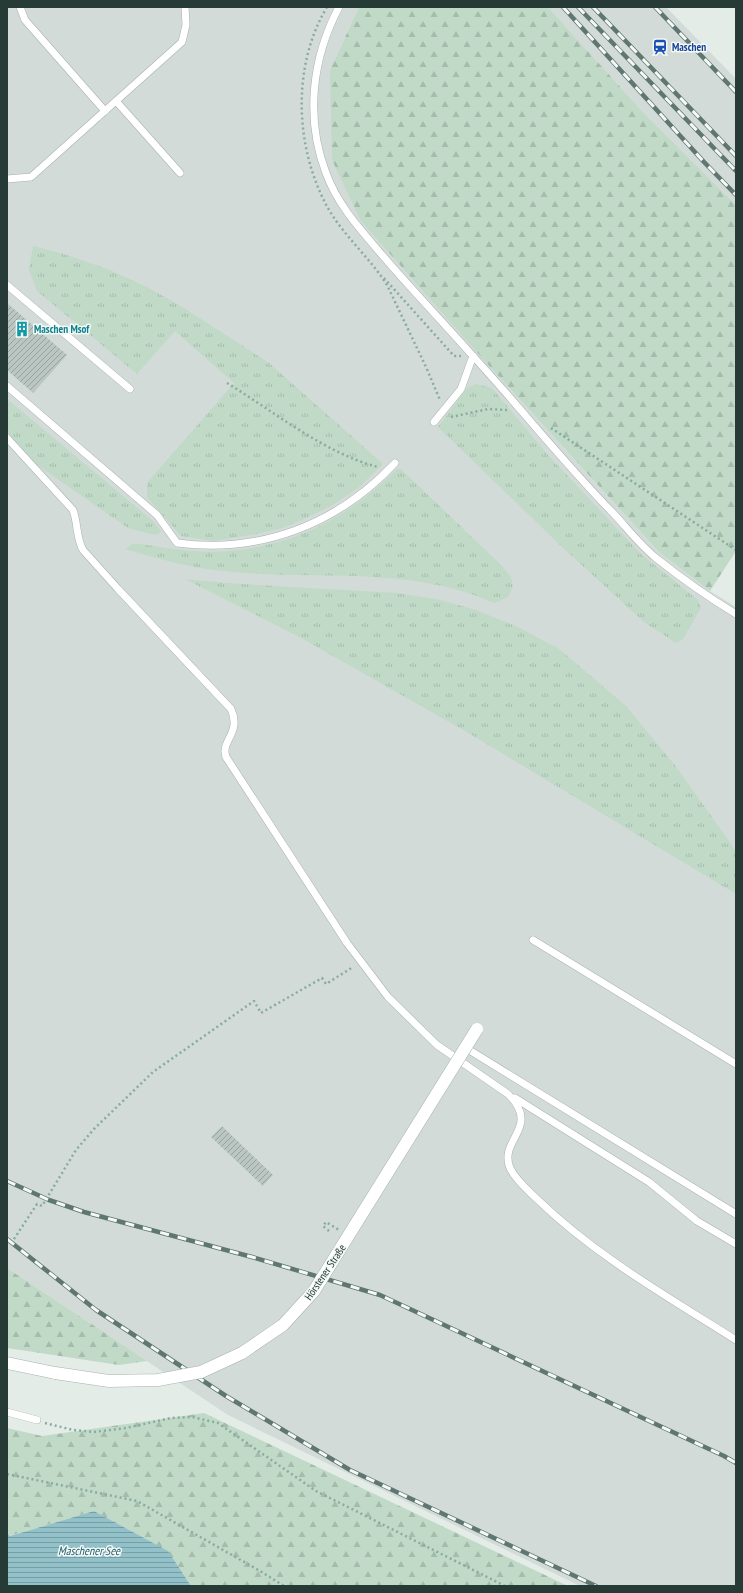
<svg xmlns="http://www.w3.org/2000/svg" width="743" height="1593" viewBox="0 0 743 1593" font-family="'PT Sans Narrow',sans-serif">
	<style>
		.built { fill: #d2dbd7 }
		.grass { fill: url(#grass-tufts) }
		.forest { fill: url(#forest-firs) }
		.water { fill: url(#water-rules) }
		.building { fill: url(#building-hatch) }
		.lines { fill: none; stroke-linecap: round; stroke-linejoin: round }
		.service-casing { stroke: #a7b3af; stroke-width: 8 }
		.minor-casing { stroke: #a7b3af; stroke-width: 13 }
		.path { stroke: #88aba1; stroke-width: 2.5; stroke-dasharray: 2 3; stroke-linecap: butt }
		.service { stroke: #fff; stroke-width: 7 }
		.minor { stroke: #fff; stroke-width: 12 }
		.rail-casing { stroke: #607771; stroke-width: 4.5 }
		.rail { stroke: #f4f9f6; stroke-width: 3; stroke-dasharray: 9; stroke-linecap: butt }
		.minor-bridge-casing { stroke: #a7b3af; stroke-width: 13; stroke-linecap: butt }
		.minor-bridge { stroke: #fff; stroke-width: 12 }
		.labels { text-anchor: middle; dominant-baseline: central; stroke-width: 3; stroke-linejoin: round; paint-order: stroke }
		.transit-label { font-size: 11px; font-weight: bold; fill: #164399; stroke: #f4f9f6; text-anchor: start }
		.culture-label { font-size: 11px; font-weight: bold; fill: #0d838f; stroke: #f4f9f6; text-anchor: start }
		.street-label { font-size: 11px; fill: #263b36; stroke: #f4f9f6 }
		.water-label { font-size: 12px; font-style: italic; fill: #276370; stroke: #f4f9f6 }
	</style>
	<defs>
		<pattern id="grass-tufts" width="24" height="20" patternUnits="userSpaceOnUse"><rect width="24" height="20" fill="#c0dac7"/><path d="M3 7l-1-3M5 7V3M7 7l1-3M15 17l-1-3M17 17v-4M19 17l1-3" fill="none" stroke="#a5bcac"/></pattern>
		<pattern id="forest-firs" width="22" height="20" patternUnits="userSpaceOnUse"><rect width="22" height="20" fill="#c0dac7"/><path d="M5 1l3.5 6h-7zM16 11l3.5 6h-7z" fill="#a5bcac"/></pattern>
		<pattern id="water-rules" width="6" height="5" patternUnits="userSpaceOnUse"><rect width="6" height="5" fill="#93c1ca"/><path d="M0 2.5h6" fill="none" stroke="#789ea5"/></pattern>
		<pattern id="building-hatch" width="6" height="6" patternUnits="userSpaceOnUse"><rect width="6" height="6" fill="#bac6c1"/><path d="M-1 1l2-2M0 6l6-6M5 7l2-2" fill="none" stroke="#97a29e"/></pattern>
	</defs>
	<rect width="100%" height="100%" fill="#e4ece8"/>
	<!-- built -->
	<g class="built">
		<polygon points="7,7 359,7 330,70 491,368 659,552 710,591 736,607 736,1586 580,1586 228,1415 7,1268"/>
		<polygon points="548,7 666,7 736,79 736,205 641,110"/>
	</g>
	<!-- grass -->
	<g class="grass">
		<polygon points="33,246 67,255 110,270 147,287 184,308 269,363 383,464 358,488 331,506 304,519 282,528 256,534 214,541 181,536 147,497 147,483 234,383 175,331 137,374 37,291 29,270"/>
		<polygon points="476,384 492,388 548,455 642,555 698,600 701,608 683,639 676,643 644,622 561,546 438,427 467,388"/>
		<polygon points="7,399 153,521 161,531 160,533 155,535 128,528 36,464 7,432"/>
		<path d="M397,469h4l101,97 9,11 2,10 -5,10 -14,6c-82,-37 -175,-23 -262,-31 -37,-3 -71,-12 -107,-23l8,-5h6c29,4 61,10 90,7 68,-6 121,-35 168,-82z"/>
		<polygon points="185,579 226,583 396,593 436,599 476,610 518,627 559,649 626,706 677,768 736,851 736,894 465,731 303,639"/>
	</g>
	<!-- forest -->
	<g class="forest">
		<polygon points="359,7 548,7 641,110 736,205 736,551 710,591 659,552 491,368 361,221 332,160 330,70"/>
		<polygon points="7,1268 147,1361 119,1365 7,1348"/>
		<polygon points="204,1413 568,1586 191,1586 167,1551 94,1511 9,1536 7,1534 7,1428 42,1436"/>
	</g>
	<!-- water -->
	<polygon class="water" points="94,1511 168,1551 191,1586 7,1586 7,1534 10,1536"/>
	<!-- building -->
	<g class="building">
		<polygon points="7,303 67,355 33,393 7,370"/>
		<polygon points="222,1126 273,1175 263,1186 211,1137"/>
	</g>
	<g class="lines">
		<!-- service casing -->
		<g class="service-casing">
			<g id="service">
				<polyline points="20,7 25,20 105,111"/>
				<path d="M339,7c-27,51 -34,111 -13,166 12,33 35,57 57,83 29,34 60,66 89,99 48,52 91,107 141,158 14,15 27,32 43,45 25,20 52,39 80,56"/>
				<polyline points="116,101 180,173"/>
				<polyline points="7,179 31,177 182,42 186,25 185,7"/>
				<polyline points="7,285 130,389"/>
				<path d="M7,386l150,129 20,28c84,11 161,-19 218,-80"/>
				<polyline points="434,422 461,389 473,356"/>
				<path d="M7,438l66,72c5,13 3,28 10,40l35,39 113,120c11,24 -11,32 -5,48l121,186 41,54 49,48 71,49c34,34 -10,45 2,74 6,13 19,23 28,32 58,56 130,97 198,140"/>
				<polyline points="533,940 736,1064"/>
				<polyline points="466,1048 736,1214"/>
				<polyline points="515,1098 649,1182 697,1221 736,1244"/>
				<polyline points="7,1412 37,1420"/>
			</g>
		</g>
		<!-- minor casing -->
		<g class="minor-casing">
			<polyline id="minor" points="7,1363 55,1373"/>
		</g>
		<!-- path -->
		<g class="path">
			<path d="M327,7c-36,60 -32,143 2,203 16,27 41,48 58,75l39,82 14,33"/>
			<polyline points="384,278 454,356 461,356"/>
			<path d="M227,383c46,28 99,71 151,84"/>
			<polyline points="451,417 488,409 507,410"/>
			<polyline points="551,428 736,550"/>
			<polyline points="329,1231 323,1226 326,1222 339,1230"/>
			<polyline points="14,1239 37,1204 42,1206 76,1150 94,1129 153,1072 254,1001 261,1013 322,978 326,984 353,967"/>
			<polyline points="45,1423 73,1430 94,1432 126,1428 171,1418 192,1417 218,1423 316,1491 505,1586"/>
			<polyline points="7,1474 137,1501 260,1571 284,1586"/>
		</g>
		<!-- service -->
		<use href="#service" class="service"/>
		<!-- minor -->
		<use href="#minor" class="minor"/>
		<!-- rail casing -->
		<g class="rail-casing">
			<g id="rail">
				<polyline points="563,7 704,162 736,195"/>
				<polyline points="578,7 736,171"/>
				<polyline points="593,7 736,156"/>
				<polyline points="655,7 736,92"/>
				<polyline points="7,1181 49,1200 84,1212 252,1257 380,1295 724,1456 736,1463"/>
				<polyline points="7,1239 96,1310 226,1396 350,1470 596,1586"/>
			</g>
		</g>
		<!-- rail -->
		<use href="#rail" class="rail"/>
		<!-- minor-bridge casing -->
		<g class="minor-bridge-casing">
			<polyline id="minor-bridge" points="55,1373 109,1381 158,1380 201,1372 242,1353 283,1325 314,1291 477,1029"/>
		</g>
		<!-- minor-bridge -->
		<use href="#minor-bridge" class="minor-bridge"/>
	</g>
	<!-- icons -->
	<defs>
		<g id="station-bare" transform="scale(1.2)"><path d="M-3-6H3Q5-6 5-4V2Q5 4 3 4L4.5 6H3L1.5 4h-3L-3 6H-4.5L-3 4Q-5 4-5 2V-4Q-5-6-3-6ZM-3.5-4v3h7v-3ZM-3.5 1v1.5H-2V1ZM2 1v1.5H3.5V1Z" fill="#1a4fb4" stroke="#f4f9f6" stroke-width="2.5" paint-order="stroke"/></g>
		<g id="building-bare" transform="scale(1.2)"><path d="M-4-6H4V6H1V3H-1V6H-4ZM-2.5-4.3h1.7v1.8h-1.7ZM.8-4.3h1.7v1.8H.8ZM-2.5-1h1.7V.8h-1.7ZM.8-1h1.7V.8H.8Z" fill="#0f9aa8" stroke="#f4f9f6" stroke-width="2.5" paint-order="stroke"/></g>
	</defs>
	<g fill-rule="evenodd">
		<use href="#station-bare" x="660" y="47"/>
		<use href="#building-bare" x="22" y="329"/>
	</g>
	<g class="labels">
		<!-- transit labels -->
		<g class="transit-label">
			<text x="672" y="47">Maschen</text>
		</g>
		<!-- culture labels -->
		<g class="culture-label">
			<text x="34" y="329">Maschen Msof</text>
		</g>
		<!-- street labels -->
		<g class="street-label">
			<text transform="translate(325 1272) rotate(-56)">Hörstener Straße</text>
		</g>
		<!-- water labels -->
		<g class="water-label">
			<text x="89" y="1550">Maschener See</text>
		</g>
	</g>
	<!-- border -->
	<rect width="743" height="1593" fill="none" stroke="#263b36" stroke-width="16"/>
</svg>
